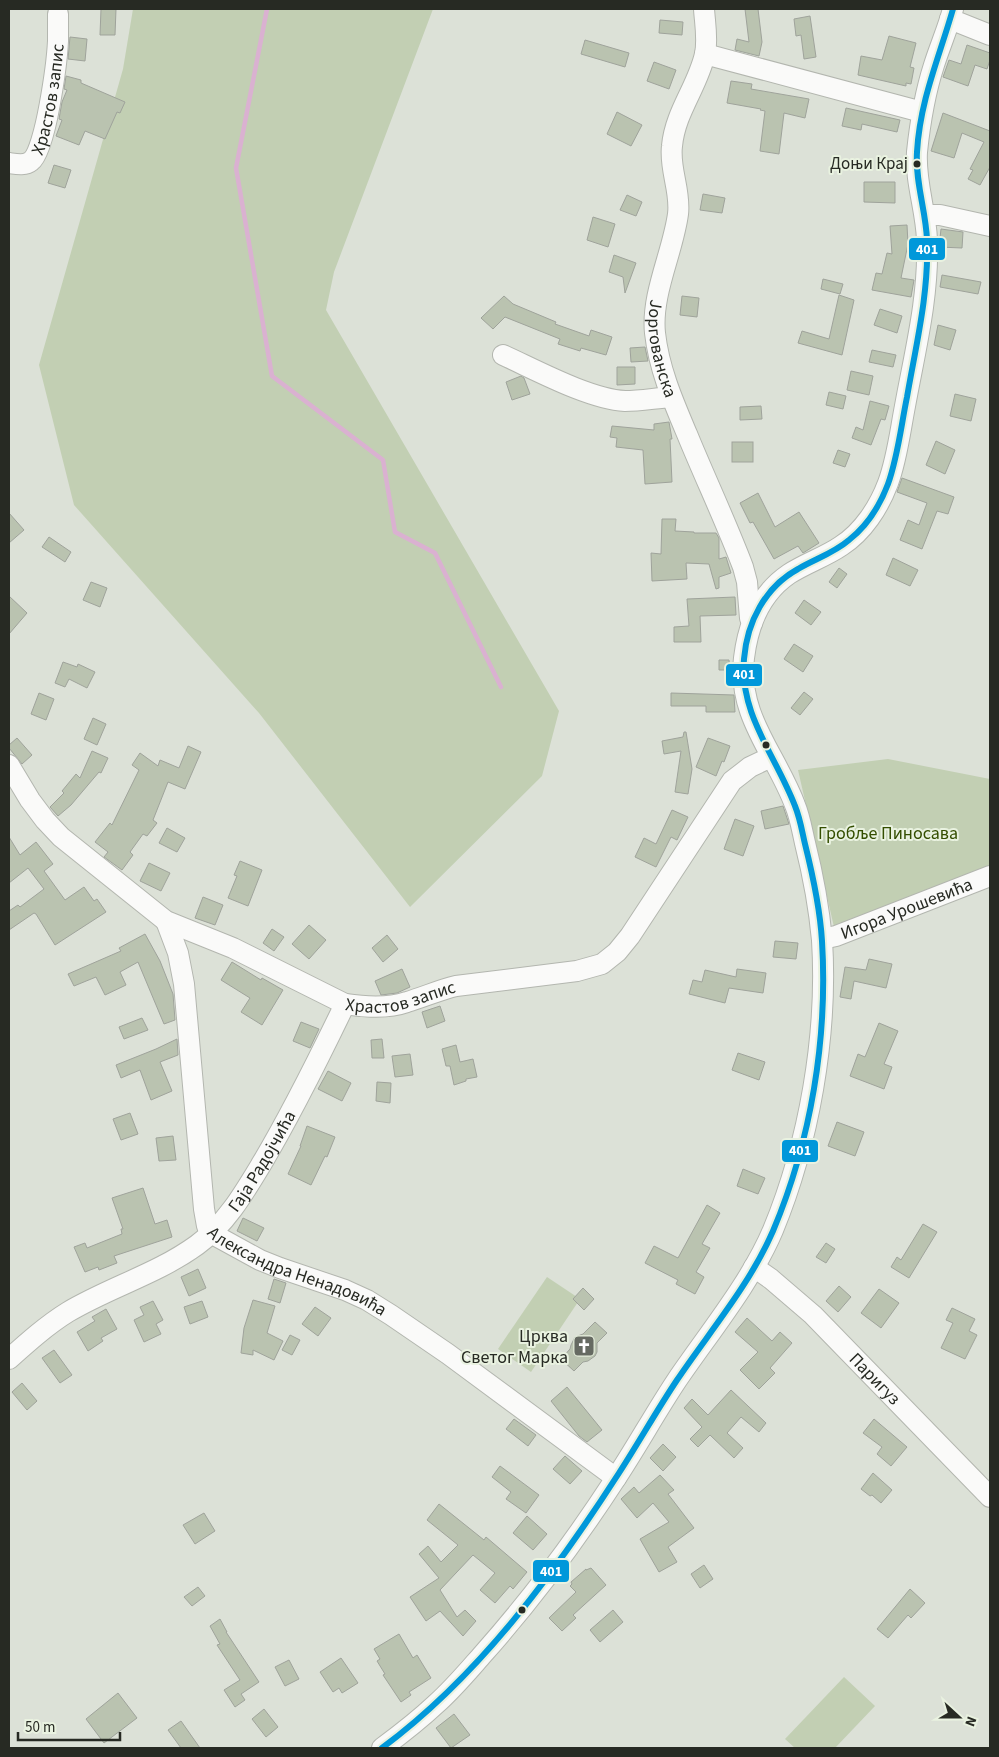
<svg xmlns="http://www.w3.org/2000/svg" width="999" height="1757" viewBox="0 0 999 1757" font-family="'Source Sans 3',sans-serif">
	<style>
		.green { fill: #c2cfb3 }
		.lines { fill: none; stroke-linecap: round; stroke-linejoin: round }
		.stream { stroke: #dab1d1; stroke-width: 4.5 }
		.building { fill: #bac3b0; stroke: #9fa39b }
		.minor-casing { stroke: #b3b6af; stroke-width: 22 }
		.minor { stroke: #fafaf9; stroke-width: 20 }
		.bus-1-casing { stroke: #e9f2e0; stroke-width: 10 }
		.bus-1 { stroke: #0098da; stroke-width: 6 }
		.bus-dot { fill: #272a23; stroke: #e9f2e0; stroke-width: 2 }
		.labels { text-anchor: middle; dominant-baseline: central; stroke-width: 4; stroke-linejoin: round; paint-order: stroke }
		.bus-label { font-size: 17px; fill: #272a23; stroke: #e9f2e0; text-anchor: end }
		.street-label { font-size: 18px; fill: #272a23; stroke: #e9f2e0 }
		.park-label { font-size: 18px; fill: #344e00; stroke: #e9f2e0 }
		.poi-label { font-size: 18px; fill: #272a23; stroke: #e9f2e0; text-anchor: end }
		.line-badge { stroke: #e9f2e0; stroke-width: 2 }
		.badge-label { font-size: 14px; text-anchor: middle; font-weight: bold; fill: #fff }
	</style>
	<rect width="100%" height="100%" fill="#dce1d7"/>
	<!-- green -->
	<g class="green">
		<polygon points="133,9 433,9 334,272 326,310 559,711 542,776 410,907 259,713 74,505 39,365 123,69"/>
		<polygon points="888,759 990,779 990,868 834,927 798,770"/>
		<polygon points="547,1277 580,1299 531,1372 498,1349"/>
		<polygon points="844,1677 875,1706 835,1748 795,1748 785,1739"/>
	</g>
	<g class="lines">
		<!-- stream -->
		<polyline class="stream" points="267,9 236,168 272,376 383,460 395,532 435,553 501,687"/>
	</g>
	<!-- building -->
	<g class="building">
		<polygon points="101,9 116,9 115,35 100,35"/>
		<polygon points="745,9 758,9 762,42 759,56 735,50 737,39 749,42"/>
		<polygon points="810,16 816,57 804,59 801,35 796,36 794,19"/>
		<polygon points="660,20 683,22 682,35 659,33"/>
		<polygon points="889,36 916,43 910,67 914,68 911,84 906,83 906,86 858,75 861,56 882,60"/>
		<polygon points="70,37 87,39 85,61 68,59"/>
		<polygon points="585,40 629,53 625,67 581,54"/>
		<polygon points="967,45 990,53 990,60 987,69 975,65 968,86 943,77 949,60 961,64"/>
		<polygon points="654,62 676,70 669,89 647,81"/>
		<polygon points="66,76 81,80 81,83 125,102 120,113 117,112 105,139 85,131 79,145 56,136 62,120 59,119 62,102 67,90 64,89"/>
		<polygon points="731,81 752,84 751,89 809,99 805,118 784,113 779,154 760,151 765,111 760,110 761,109 727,103"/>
		<polygon points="846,108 900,120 897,132 862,124 861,130 842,126"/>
		<polygon points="617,112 642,125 631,146 607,134"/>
		<polygon points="943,113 990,131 990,167 980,185 968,179 973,170 970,169 984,142 962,133 954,158 931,151"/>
		<polygon points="54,165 71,170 65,188 48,183"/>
		<polygon points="864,182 895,182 895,203 864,202"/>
		<polygon points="703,194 725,198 722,213 700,210"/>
		<polygon points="627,195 642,202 636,216 620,210"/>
		<polygon points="593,217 615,224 608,247 587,240"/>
		<polygon points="907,225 908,244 901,278 914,280 911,297 872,290 876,273 882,274 887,253 892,254 890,226"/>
		<polygon points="941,229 963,232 962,248 939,247"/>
		<polygon points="614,255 636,263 625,293 623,277 609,272"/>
		<polygon points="942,275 981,282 978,294 940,287"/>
		<polygon points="823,279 843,284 840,294 821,289"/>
		<polygon points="839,295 854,300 842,355 798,343 802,331 829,339"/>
		<polygon points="504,296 513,304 556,322 555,324 589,336 591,330 612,337 606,355 581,348 580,351 558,344 560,339 505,317 493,329 481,318"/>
		<polygon points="682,296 699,298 697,317 680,315"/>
		<polygon points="880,309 902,316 897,333 874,325"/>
		<polygon points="938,325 956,330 950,350 934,345"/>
		<polygon points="645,347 648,361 631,362 630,348"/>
		<polygon points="872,350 896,355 893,367 869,362"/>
		<polygon points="617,367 635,367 635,384 617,385"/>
		<polygon points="851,371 873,376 869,395 847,390"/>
		<polygon points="521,376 524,378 530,394 512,400 506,382"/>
		<polygon points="829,392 846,396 843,409 826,405"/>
		<polygon points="955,394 976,399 971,421 950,416"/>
		<polygon points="870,401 889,406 885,420 881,419 871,445 852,438 856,427 863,430"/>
		<polygon points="761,406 762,419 740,420 740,407"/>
		<polygon points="669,422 672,439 670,439 672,482 645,484 643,450 616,447 617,438 610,437 612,426 654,430 654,424"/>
		<polygon points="936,441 955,450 945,474 926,465"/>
		<rect x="732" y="442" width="21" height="20"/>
		<polygon points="838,450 850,454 845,467 833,463"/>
		<polygon points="902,478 954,497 948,514 937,511 922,549 900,540 908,520 919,525 927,503 897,492"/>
		<polygon points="758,493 775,527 799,512 819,543 803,553 798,546 774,559 753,522 750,523 740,503"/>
		<polygon points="9,513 24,530 9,543"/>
		<polygon points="662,519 676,519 675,531 694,532 694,533 716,533 719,538 719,559 726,557 731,573 719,577 719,588 716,589 709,564 686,563 687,579 652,581 651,553 661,554"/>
		<polygon points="49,537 71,552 65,562 42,547"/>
		<polygon points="893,558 918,570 910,586 886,575"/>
		<polygon points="839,568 847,574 837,588 829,582"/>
		<polygon points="91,582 107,588 100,607 83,600"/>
		<polygon points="9,596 27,613 9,634"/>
		<polygon points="735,597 736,615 700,616 701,642 674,642 674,627 689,626 687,599"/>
		<polygon points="804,600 821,612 811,625 795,613"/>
		<polygon points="794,644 813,656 803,672 784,659"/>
		<polygon points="719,660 729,660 730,670 719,670"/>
		<polygon points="63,662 77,667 78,664 95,672 87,688 69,679 65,687 55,683"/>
		<polygon points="804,692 813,699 800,715 791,708"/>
		<polygon points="39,693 54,699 46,720 31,714"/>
		<polygon points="671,693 734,695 735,712 706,712 706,706 671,706"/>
		<polygon points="93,718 106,724 97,745 84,739"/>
		<polygon points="684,732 686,732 692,769 688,794 675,792 681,751 664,754 662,741 683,737"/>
		<polygon points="17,738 32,755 22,764 9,748 9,745"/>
		<polygon points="708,738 730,746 724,762 722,761 716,776 696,767"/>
		<polygon points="188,746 201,752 185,789 168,782 153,820 157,823 147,836 143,834 130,852 133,855 122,870 104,857 108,852 95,842 110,823 112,825 139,770 132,765 140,753 158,766 160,760 179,768"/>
		<polygon points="92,751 108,758 101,773 99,772 71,805 58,816 50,807 64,793 62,791 76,774 80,778"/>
		<polygon points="783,806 789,824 765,829 761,811"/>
		<polygon points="672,810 688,817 677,840 671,837 656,867 635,857 644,838 656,844"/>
		<polygon points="735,819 754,826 743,856 724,849"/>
		<polygon points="167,828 185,838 177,852 159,843"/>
		<polygon points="9,837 20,855 36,842 53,864 44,871 65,900 84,887 94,901 97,899 106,912 55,945 36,914 34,913 9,930 9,911 18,905 20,907 44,889 28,868 9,883"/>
		<polygon points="240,861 262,870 248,906 228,898 237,876 234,875"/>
		<polygon points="149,863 170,873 161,891 140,881"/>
		<polygon points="203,897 223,905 215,925 195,918"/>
		<polygon points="309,925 326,940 309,959 292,944"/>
		<polygon points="272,929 284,937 274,951 263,943"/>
		<polygon points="145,934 160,961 173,994 175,1020 164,1024 138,962 120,972 126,985 105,995 96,977 74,986 68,974 121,951 119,948"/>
		<polygon points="387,935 398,949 383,962 372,948"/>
		<polygon points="775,941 798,943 796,959 773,957"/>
		<polygon points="869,959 892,964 886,988 854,981 851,999 840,997 845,967 866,970"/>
		<polygon points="232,962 261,980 262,978 283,990 262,1025 241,1012 250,998 221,980"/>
		<polygon points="402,969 410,987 397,993 381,995 375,981"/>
		<polygon points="737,969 766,973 763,993 729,988 725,1003 689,994 693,980 702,982 705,970 736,977"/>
		<polygon points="440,1006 445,1021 427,1028 422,1012"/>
		<polygon points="142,1018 148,1030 124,1039 119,1027"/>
		<polygon points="301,1022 319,1029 310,1048 293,1041"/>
		<polygon points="879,1023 898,1031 884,1064 892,1067 884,1089 850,1076 858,1054 865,1057"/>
		<polygon points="177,1039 178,1055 160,1062 172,1091 151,1100 140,1070 121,1078 116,1065 156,1049"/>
		<polygon points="382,1039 384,1058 372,1058 371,1040"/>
		<polygon points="456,1045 460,1062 473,1059 477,1077 466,1079 466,1081 454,1085 450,1066 446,1066 442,1049"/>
		<polygon points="738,1053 765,1062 759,1080 732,1070"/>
		<polygon points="410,1054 413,1075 395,1077 392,1056"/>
		<polygon points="328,1071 351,1083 342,1101 318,1089"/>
		<polygon points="377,1082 391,1083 390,1103 376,1101"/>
		<polygon points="130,1113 138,1134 121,1140 113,1119"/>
		<polygon points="837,1122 864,1132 855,1156 828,1146"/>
		<polygon points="307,1126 335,1137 327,1157 325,1156 311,1185 288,1174 301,1146 300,1146"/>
		<polygon points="173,1136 176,1160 159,1161 156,1138"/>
		<polygon points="743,1169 765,1178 758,1194 737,1186"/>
		<polygon points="143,1188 155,1224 167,1220 172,1237 114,1256 117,1263 99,1270 98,1267 85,1272 74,1247 85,1243 87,1248 122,1234 121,1229 123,1229 112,1198"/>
		<polygon points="707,1205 720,1213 702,1244 710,1248 696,1272 704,1277 695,1294 676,1284 678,1280 645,1263 654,1246 678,1258"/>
		<polygon points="243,1218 264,1228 257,1241 237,1231"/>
		<polygon points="923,1224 937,1232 909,1278 891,1267 897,1257 901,1260"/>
		<polygon points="826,1243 835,1249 826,1263 816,1257"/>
		<polygon points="198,1269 206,1288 189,1296 181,1277"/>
		<polygon points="274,1279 286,1283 280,1303 268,1299"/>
		<polygon points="839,1286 851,1297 838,1312 826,1301"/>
		<polygon points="583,1288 594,1299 584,1310 573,1299"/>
		<polygon points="879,1289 899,1303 881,1328 861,1313"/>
		<polygon points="253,1300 275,1306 267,1333 283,1341 274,1360 253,1350 253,1355 241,1353 244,1328"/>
		<polygon points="153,1301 163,1320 156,1324 161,1334 144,1342 134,1320 144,1315 140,1307"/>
		<polygon points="202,1301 208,1317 190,1324 184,1307"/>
		<polygon points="315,1307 331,1318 318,1336 302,1324"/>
		<polygon points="952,1308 975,1319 969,1331 977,1335 965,1359 941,1348 953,1323 946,1320"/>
		<polygon points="106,1309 117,1329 101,1338 103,1341 88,1351 77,1332 95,1321 92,1317"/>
		<polygon points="747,1318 772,1341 780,1332 792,1343 770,1368 775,1373 759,1389 740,1370 758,1352 735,1332"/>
		<polygon points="595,1322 607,1333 597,1343 597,1352 595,1356 588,1361 583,1362 574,1371 561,1359 570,1349 571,1345 575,1337 583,1334"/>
		<polygon points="290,1335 300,1340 292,1355 282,1350"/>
		<polygon points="54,1350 72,1375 60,1383 42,1358"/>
		<polygon points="22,1383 37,1401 27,1410 12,1392"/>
		<polygon points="567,1387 602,1430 587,1442 579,1436 551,1401"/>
		<polygon points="731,1390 766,1423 759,1432 741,1417 727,1433 743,1448 734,1458 710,1435 698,1447 690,1439 702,1427 684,1408 692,1399 708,1415"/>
		<polygon points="514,1419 536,1435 528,1446 506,1429"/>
		<polygon points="874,1419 907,1447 891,1466 877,1454 882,1447 863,1433"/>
		<polygon points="663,1444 676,1457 663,1471 650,1458"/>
		<polygon points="565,1456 582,1471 570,1484 553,1469"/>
		<polygon points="500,1466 539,1495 526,1513 506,1499 511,1492 492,1477"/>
		<polygon points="873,1473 892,1490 881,1503 872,1495 870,1496 861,1489"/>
		<polygon points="660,1475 674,1490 668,1494 694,1528 668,1547 677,1562 659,1572 640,1539 669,1522 653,1503 637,1518 621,1499 634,1487 639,1493"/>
		<polygon points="439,1504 484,1540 486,1537 527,1572 513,1589 510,1586 495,1603 480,1590 495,1573 473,1555 440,1590 457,1617 465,1610 476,1621 463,1636 440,1611 426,1621 410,1597 439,1578 419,1554 428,1546 441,1562 458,1545 427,1520"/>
		<polygon points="204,1513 215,1531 195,1544 183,1525"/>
		<polygon points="527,1516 547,1534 533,1550 513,1533"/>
		<polygon points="704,1565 713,1579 700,1588 691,1574"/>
		<polygon points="591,1568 606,1585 573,1615 576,1618 562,1631 549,1618 576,1592 570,1586 572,1584 571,1582 586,1569 586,1570"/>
		<polygon points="198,1587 205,1596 192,1606 184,1597"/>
		<polygon points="910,1589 925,1603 911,1618 908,1615 888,1638 877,1629"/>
		<polygon points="613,1610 623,1622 600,1642 590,1630"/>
		<polygon points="220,1619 227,1632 226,1632 259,1682 241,1694 245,1700 235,1707 224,1690 240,1680 217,1645 220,1644 210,1626"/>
		<polygon points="399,1634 413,1658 417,1655 431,1678 409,1692 411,1695 401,1702 383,1675 385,1674 377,1661 380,1659 374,1649"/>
		<polygon points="341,1658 358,1683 342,1693 339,1688 333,1692 320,1672"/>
		<polygon points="289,1660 299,1679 285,1686 275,1667"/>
		<polygon points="118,1693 137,1718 104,1743 86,1719"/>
		<polygon points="264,1709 278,1727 266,1737 252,1719"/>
		<polygon points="454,1714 470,1735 451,1748 436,1728"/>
		<polygon points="181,1721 200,1748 181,1748 168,1730"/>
	</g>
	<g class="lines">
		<!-- minor casing -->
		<g class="minor-casing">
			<g id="minor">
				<path id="s1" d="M704,9c1,15 4,30 1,45 -7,32 -30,58 -33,92 -3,23 9,45 6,68 -5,38 -27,80 -23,119 4,36 18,68 32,101 18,44 39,88 56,133l4,15 3,36 2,5"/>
				<polyline points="950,19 990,35"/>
				<polyline points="705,54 922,112"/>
				<path id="s2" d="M9,163c7,1 16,3 22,-2 15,-11 26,-100 27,-120 0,-9 0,-18 0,-27"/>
				<polyline points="925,215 940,215 990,226"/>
				<path d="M503,355c33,15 86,44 122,46 15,0 31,-3 46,-4"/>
				<path id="s3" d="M9,765l21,35 15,20 16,17 105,84 67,27 112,56c20,3 42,5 62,-2 17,-5 32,-12 49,-16l121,-15 25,-7 15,-12 13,-16 102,-155 18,-14 21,-10"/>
				<path id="s4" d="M166,921l12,32 6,31 20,225 3,17 11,11 42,23 20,8 65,22 22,10 24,15 57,39 168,124"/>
				<path id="s5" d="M822,939l14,-3 154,-60"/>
				<path id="s6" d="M754,1267l17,12 42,36 177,182"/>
				<path id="s7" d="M9,1359c19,-17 38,-34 59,-47 42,-25 89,-38 129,-67 29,-21 47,-52 65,-82 31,-52 57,-105 83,-159"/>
				<path d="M382,1748c19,-14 37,-28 54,-44 17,-15 32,-33 47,-50 48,-54 92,-113 131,-173 22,-33 41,-68 63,-101 32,-47 74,-98 96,-150 36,-87 55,-195 49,-290 -3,-33 -9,-65 -17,-97 -3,-13 -5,-26 -10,-38 -19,-51 -58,-89 -51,-147 4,-33 17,-65 45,-84 17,-11 36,-17 52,-28 22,-14 38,-39 47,-63 9,-24 12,-51 17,-77 10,-55 24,-109 22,-166 -1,-30 -12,-58 -10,-88 3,-29 8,-59 17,-87 6,-19 14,-37 19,-56"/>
			</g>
		</g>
		<!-- minor -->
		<use href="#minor" class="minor"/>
		<!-- bus-1 casing -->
		<g class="bus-1-casing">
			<path id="bus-1" d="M382,1748c97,-72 172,-174 237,-275 20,-31 38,-63 58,-93 33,-49 72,-94 96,-149 38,-90 55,-193 49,-290 -2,-33 -9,-65 -17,-97 -3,-13 -5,-26 -10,-38 -19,-50 -56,-92 -51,-147 3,-37 21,-72 54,-90 17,-10 36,-16 51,-29 18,-14 31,-35 39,-56 10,-28 13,-58 19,-87 9,-52 22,-104 20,-157 -1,-29 -12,-58 -10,-88 3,-52 22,-94 36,-143"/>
		</g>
		<!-- bus-1 -->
		<use href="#bus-1" class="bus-1"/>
	</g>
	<!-- icons -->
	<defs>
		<g id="church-square" transform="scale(1.125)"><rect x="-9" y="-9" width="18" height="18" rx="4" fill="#666a62" stroke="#e9f2e0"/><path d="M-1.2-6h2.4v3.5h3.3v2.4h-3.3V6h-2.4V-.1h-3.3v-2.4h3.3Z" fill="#fff"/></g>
	</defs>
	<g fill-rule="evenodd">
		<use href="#church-square" x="584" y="1346"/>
	</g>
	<!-- markers -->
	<g class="bus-dot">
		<circle cx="917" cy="164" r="4.5"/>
		<circle cx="766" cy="745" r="4.5"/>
		<circle cx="522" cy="1610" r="4.5"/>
	</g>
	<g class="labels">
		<!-- bus labels -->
		<g class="bus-label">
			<text x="908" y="164">Доњи Крај</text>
		</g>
		<!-- street labels -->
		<g class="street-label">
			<text stroke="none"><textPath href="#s2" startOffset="88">Храстов запис</textPath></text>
			<text stroke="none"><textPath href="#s1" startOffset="350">Јоргованска</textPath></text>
			<text stroke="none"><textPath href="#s5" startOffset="90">Игора Урошевића</textPath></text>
			<text stroke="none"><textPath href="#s3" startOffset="478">Храстов запис</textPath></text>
			<text stroke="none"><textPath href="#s7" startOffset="328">Гаја Радојчића</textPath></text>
			<text stroke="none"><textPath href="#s4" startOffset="411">Александра Ненадовића</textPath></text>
			<text stroke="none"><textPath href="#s6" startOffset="165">Паригуз</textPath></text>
		</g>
		<!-- park labels -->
		<g class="park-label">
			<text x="888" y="833">Гробље Пиносава</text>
		</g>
		<!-- poi labels -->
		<g class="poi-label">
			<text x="568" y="1336">Црква<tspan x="568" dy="21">Светог Марка</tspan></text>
		</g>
	</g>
	<g class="line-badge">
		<rect x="908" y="237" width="38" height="24" rx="5" fill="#0098da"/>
		<rect x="725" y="663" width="38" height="24" rx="5" fill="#0098da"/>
		<rect x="781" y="1139" width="38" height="24" rx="5" fill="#0098da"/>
		<rect x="532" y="1559" width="38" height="24" rx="5" fill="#0098da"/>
	</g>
	<g class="badge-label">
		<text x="927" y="254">401</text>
		<text x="744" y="679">401</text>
		<text x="800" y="1155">401</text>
		<text x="551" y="1576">401</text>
	</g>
	<!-- border -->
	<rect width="999" height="1757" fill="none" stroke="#272a23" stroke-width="20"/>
	<!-- north arrow -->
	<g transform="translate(959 1717) rotate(111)" stroke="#e9f2e0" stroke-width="4" paint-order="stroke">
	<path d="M0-4L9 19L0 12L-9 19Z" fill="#272a23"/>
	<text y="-8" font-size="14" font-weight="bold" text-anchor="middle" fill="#272a23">N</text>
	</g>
	<!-- scale -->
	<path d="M18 1732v8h102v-8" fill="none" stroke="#272a23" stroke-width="2.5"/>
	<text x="25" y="1732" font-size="15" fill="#272a23" stroke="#e9f2e0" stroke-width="4" paint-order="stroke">50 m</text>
</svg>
